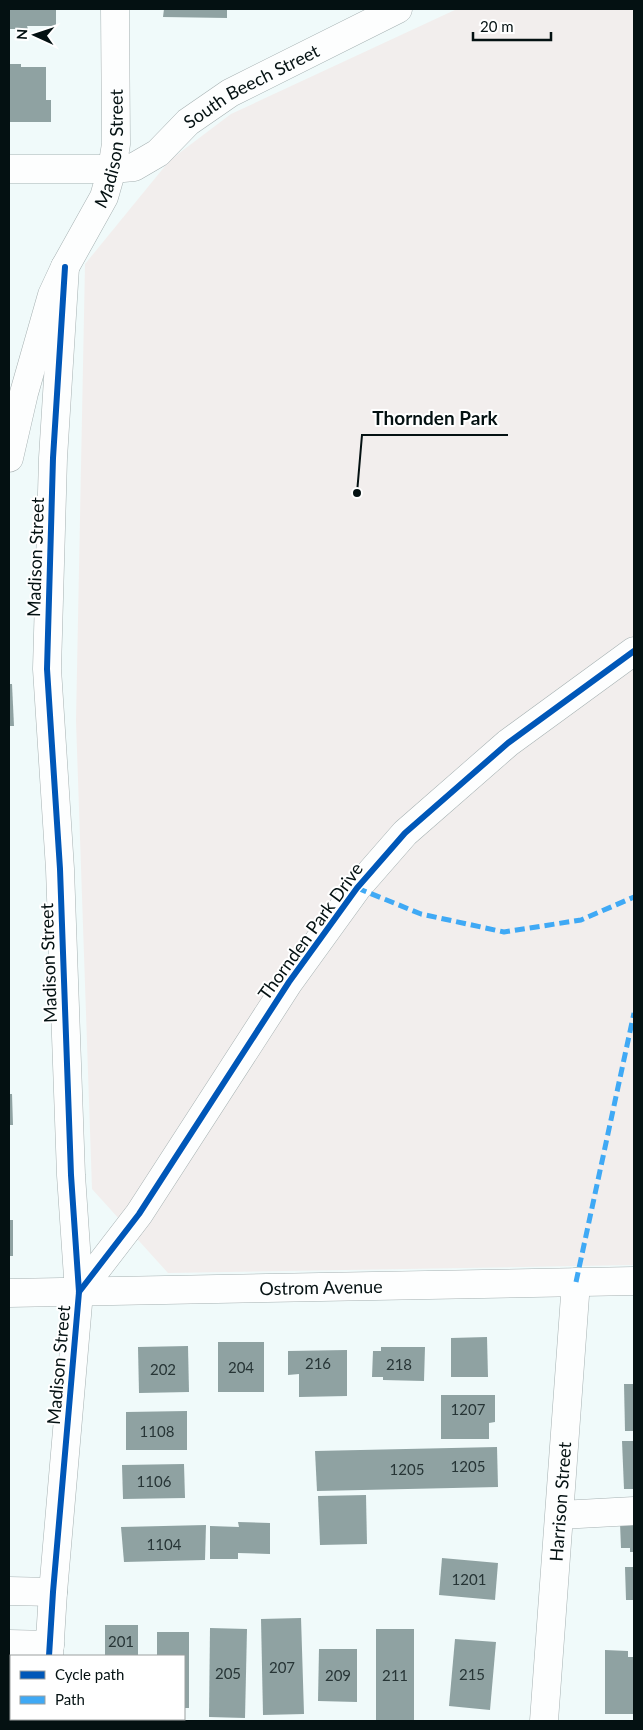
<svg xmlns="http://www.w3.org/2000/svg" width="643" height="1730" viewBox="0 0 643 1730" font-family="Lato,sans-serif">
	<style>
		.green { fill: #f2eeed }
		.building { fill: #8fa2a2 }
		.lines { fill: none; stroke-linecap: round; stroke-linejoin: round }
		.minor-casing { stroke: #a6b1b2; stroke-width: 29 }
		.minor { stroke: #fdfefe; stroke-width: 28 }
		.quiet { stroke: #3fa9f5; stroke-width: 5; stroke-dasharray: 10 5; stroke-linecap: butt }
		.cycleway-casing { stroke: #fff; stroke-width: 9 }
		.cycleway { stroke: #0057b8; stroke-width: 6 }
		.labels { text-anchor: middle; dominant-baseline: central; stroke-width: 4; stroke-linejoin: round; paint-order: stroke }
		.number-label { font-size: 15px; fill: #273536 }
		.street-label { font-size: 18px; fill: #041112; stroke: #fff }
		.leader { fill: none; stroke: #041112; stroke-width: 2 }
		.callout-dot { fill: #041112; stroke: #fff; stroke-width: 2 }
		.callout-label { font-size: 19px; text-anchor: middle; font-weight: bold; fill: #041112; stroke: #fff; stroke-width: 4; stroke-linejoin: round; paint-order: stroke }
	</style>
	<rect width="100%" height="100%" fill="#f0fafa"/>
	<!-- green -->
	<polygon class="green" points="457,9 634,9 634,1265 168,1273 92,1189 76,721 85,264 170,160 231,114"/>
	<!-- building -->
	<g class="building">
		<polygon points="9,9 56,9 56,26 27,26 28,29 9,29"/>
		<polygon points="164,9 227,9 227,18 163,17"/>
		<polygon points="9,64 21,64 21,67 46,67 46,100 51,100 51,122 9,122"/>
		<polygon points="9,684 12,684 14,726 9,726"/>
		<polygon points="9,1094 12,1094 13,1125 9,1125"/>
		<rect x="9" y="1220" width="4" height="36"/>
		<polygon points="487,1337 488,1377 451,1377 451,1338"/>
		<rect x="218" y="1342" width="46" height="50"/>
		<polygon points="188,1346 189,1392 139,1393 138,1347"/>
		<polygon points="381,1347 425,1347 424,1381 383,1380 383,1377 372,1377 373,1351 381,1351"/>
		<polygon points="347,1350 347,1396 299,1397 299,1374 288,1375 288,1351"/>
		<polygon points="624,1384 634,1384 634,1431 625,1431"/>
		<polygon points="441,1395 495,1395 495,1422 489,1423 489,1439 441,1439"/>
		<polygon points="187,1411 187,1450 126,1450 126,1412"/>
		<polygon points="622,1441 634,1441 634,1489 624,1489"/>
		<polygon points="497,1447 498,1487 317,1491 315,1451"/>
		<polygon points="184,1464 185,1498 123,1499 122,1465"/>
		<polygon points="366,1495 367,1544 320,1545 318,1496"/>
		<polygon points="634,1518 634,1552 630,1552 630,1548 621,1548 620,1523"/>
		<polygon points="238,1522 270,1523 270,1554 238,1553 238,1559 210,1559 210,1526 239,1527"/>
		<polygon points="206,1525 205,1560 124,1562 121,1527"/>
		<polygon points="442,1558 498,1563 495,1600 439,1595"/>
		<polygon points="625,1567 634,1567 634,1600 626,1600"/>
		<polygon points="301,1618 304,1714 263,1715 261,1619"/>
		<rect x="105" y="1625" width="33" height="31"/>
		<polygon points="210,1628 247,1629 245,1718 209,1717"/>
		<rect x="376" y="1629" width="38" height="92"/>
		<polygon points="157,1632 189,1632 189,1708 184,1708 184,1656 157,1656"/>
		<polygon points="455,1639 496,1642 490,1710 449,1706"/>
		<polygon points="319,1649 357,1649 357,1702 318,1701"/>
		<polygon points="605,1650 628,1651 628,1657 634,1657 634,1714 605,1714"/>
	</g>
	<g class="lines">
		<!-- minor casing -->
		<g class="minor-casing">
			<g id="minor">
				<path id="s1" d="M9,169h103l22,-2 24,-14 30,-31 42,-29 168,-84"/>
				<path id="s2" d="M9,458l15,-65 28,-98 13,-28 39,-70 8,-28 4,-25 -1,-135"/>
				<polyline points="79,1292 139,1214 289,982 357,888 405,833 508,743 634,651"/>
				<path id="s3" d="M9,1293l625,-12"/>
				<polyline points="560,1515 634,1511"/>
				<polyline points="9,1591 53,1592"/>
				<polyline points="9,1644 50,1645"/>
				<polyline points="49,1656 53,1592 79,1292 71,1175 60,869 47,669 53,458 65,267"/>
				<polyline points="44,1721 45,1719"/>
				<path id="s4" d="M544,1721l32,-439"/>
			</g>
		</g>
		<!-- minor -->
		<use href="#minor" class="minor"/>
		<!-- quiet -->
		<g class="quiet">
			<polyline points="357,888 421,914 504,932 581,920 634,897"/>
			<polyline points="576,1282 634,1013"/>
		</g>
		<!-- cycleway casing -->
		<g class="cycleway-casing">
			<g id="cycleway">
				<polyline points="79,1292 139,1214 289,982 357,888 405,833 508,743 634,651"/>
				<polyline points="49,1656 53,1592 79,1292 71,1175 60,869 47,669 53,458 65,267"/>
			</g>
		</g>
		<!-- cycleway -->
		<use href="#cycleway" class="cycleway"/>
	</g>
	<g class="labels">
		<!-- number labels -->
		<g class="number-label">
			<text x="318" y="1363">216</text>
			<text x="399" y="1364">218</text>
			<text x="241" y="1367">204</text>
			<text x="163" y="1369">202</text>
			<text x="468" y="1409">1207</text>
			<text x="157" y="1431">1108</text>
			<text x="468" y="1466">1205</text>
			<text x="407" y="1469">1205</text>
			<text x="154" y="1481">1106</text>
			<text x="164" y="1544">1104</text>
			<text x="469" y="1579">1201</text>
			<text x="121" y="1641">201</text>
			<text x="282" y="1667">207</text>
			<text x="228" y="1673">205</text>
			<text x="472" y="1674">215</text>
			<text x="338" y="1675">209</text>
			<text x="395" y="1675">211</text>
		</g>
		<!-- street labels -->
		<g class="street-label">
			<text stroke="none"><textPath href="#s1" startOffset="269">South Beech Street</textPath></text>
			<text stroke="none"><textPath href="#s2" startOffset="329">Madison Street</textPath></text>
			<text transform="translate(35 557) rotate(-88)">Madison Street</text>
			<text transform="translate(310 931) rotate(-54)">Thornden Park Drive</text>
			<text transform="translate(48 963) rotate(-92)">Madison Street</text>
			<text stroke="none"><textPath href="#s3" startOffset="312">Ostrom Avenue</textPath></text>
			<text transform="translate(58 1365) rotate(-85)">Madison Street</text>
			<text stroke="none"><textPath href="#s4" startOffset="220">Harrison Street</textPath></text>
		</g>
	</g>
	<!-- callouts -->
	<path class="leader" d="M357 493L362 435H508"/>
	<circle class="callout-dot" cx="357" cy="493" r="5"/>
	<g class="callout-label">
		<text x="435" y="425">Thornden Park</text>
	</g>
	<!-- border -->
	<rect width="643" height="1730" fill="none" stroke="#041112" stroke-width="20"/>
	<!-- legend -->
	<rect x="10" y="1655" width="175" height="65" fill="#ffffff" stroke="#9ba0a0"/>
	<rect x="20" y="1671" width="25" height="8" fill="#0057b8" stroke="#9ba0a0"/>
	<text x="55" y="1680" font-size="15" fill="#041112">Cycle path</text>
	<rect x="20" y="1696" width="25" height="8" fill="#3fa9f5" stroke="#9ba0a0"/>
	<text x="55" y="1705" font-size="15" fill="#041112">Path</text>
	<!-- north arrow -->
	<g transform="translate(35 35) rotate(273)" stroke="#ffffff" stroke-width="4" paint-order="stroke">
	<path d="M0-4L9 19L0 12L-9 19Z" fill="#041112"/>
	<text y="-8" font-size="14" font-weight="bold" text-anchor="middle" fill="#041112">N</text>
	</g>
	<!-- scale -->
	<path d="M473 32v8h78v-8" fill="none" stroke="#041112" stroke-width="2.5"/>
	<text x="480" y="32" font-size="15" fill="#041112" stroke="#ffffff" stroke-width="4" paint-order="stroke">20 m</text>
</svg>
